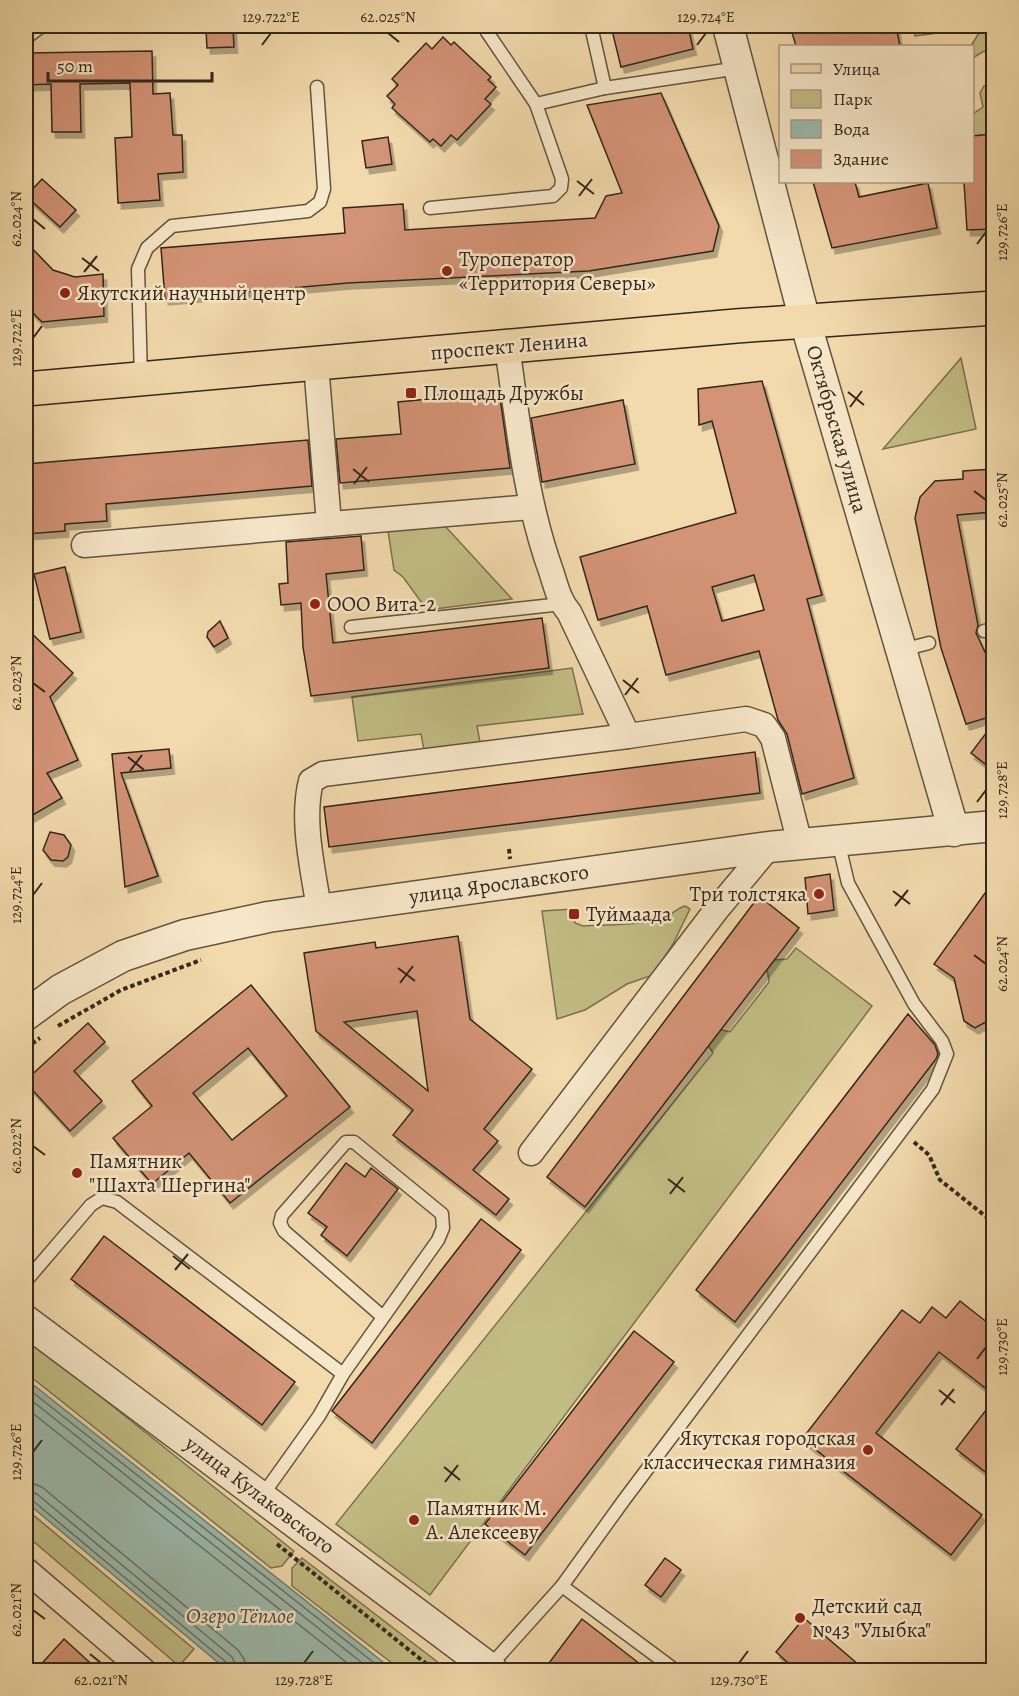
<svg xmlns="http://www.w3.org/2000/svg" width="1019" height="1696" viewBox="0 0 1019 1696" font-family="Alegreya,serif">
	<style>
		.green { fill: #c2bd84; stroke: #7a7250; stroke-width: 1.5 }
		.water { fill: #9bbaad; stroke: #717f73; stroke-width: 1.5 }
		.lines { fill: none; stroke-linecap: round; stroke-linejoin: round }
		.shore { stroke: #677064; stroke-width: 1.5 }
		.building { fill: #d39376; stroke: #33271c; stroke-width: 1.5; fill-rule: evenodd; filter: url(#shadow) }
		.service-casing { stroke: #635440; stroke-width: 15 }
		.minor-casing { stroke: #635440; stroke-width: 27 }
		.tertiary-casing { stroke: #635440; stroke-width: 33 }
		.primary-casing { stroke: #33271c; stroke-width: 36 }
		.path { stroke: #33271c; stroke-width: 4; stroke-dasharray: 4.5 3; stroke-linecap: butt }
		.service { stroke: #f7e7c9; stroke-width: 12 }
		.minor { stroke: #f7e7c9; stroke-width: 24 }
		.tertiary { stroke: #f7e7c9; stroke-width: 30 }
		.primary { stroke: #f2daac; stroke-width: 33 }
		.ticks { fill: none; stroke: #33271c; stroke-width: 2 }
		.poi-dot { fill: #8f2418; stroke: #f7e7c9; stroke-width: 2 }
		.labels { text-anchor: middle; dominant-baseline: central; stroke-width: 5; stroke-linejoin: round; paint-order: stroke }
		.poi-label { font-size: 21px; fill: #33271c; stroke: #f7e7c9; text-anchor: start }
		.street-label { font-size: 21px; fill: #33271c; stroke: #f7e7c9 }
		.water-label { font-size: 22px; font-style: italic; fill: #4d4c40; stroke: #f7e7c9 }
		.neatline { fill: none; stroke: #33271c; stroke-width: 2 }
		.ticks-label { font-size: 15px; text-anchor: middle; fill: #33271c }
	</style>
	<defs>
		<filter id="shadow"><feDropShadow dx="3.5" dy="6" stdDeviation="0" flood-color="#0004"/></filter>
	</defs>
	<rect width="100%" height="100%" fill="#f2daac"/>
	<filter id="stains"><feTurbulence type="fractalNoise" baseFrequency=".00333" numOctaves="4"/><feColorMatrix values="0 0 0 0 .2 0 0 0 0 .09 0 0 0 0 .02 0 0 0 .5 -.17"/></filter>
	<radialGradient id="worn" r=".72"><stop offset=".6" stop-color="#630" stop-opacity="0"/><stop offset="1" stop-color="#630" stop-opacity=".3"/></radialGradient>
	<!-- green -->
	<g class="green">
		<polygon points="914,26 994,26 915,36"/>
		<polygon points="993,32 993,56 984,51 973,58 971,46 979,33"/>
		<polygon points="984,86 993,86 993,134 973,136 973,114 983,107 980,93"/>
		<polygon points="961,358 976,429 883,449"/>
		<polygon points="445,526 512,599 427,610 403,577 394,570 388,531"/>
		<polygon points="572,668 583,714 477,726 480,742 424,750 421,734 358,741 352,697"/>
		<path d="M685,906l5,3 -17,35 -20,31 -26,9 -42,26 -28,9 -15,-108 31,-2 2,14 8,3c27,-2 57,0 82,-9 8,-3 12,-9 20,-11z"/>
		<polygon points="796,948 872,1006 430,1595 336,1524 713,1053 708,1045 718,1029 730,1032 769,982 767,968 773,960 787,959"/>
		<polygon points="26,1337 294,1551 282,1566 271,1568 26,1373"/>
		<polygon points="26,1509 194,1649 179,1666 26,1535"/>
		<polygon points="302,1558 448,1670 401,1670 292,1586 292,1568"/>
	</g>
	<!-- water -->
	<polygon class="water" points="26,1379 393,1670 227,1670 26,1502"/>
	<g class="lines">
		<!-- shore -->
		<g class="shore">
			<polyline points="26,1387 383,1670"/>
			<polyline points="26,1396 371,1670"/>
			<polyline points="26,1408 356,1670"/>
			<polyline points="26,1481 42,1487 238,1650 244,1659 247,1670"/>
			<polyline points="26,1490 37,1494 232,1657 238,1670"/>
			<polyline points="26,1498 32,1500 227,1663 230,1670"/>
		</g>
	</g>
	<!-- building -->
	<g class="building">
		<polygon points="611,26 688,26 693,49 621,67"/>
		<polygon points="790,26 896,26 900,46 796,46"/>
		<polygon points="233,28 234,47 207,48 206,30"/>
		<polygon points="443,37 451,45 454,42 491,77 488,80 496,87 485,99 491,104 457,140 451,135 441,146 433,139 430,142 392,108 395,104 387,96 398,85 392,79 426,43 432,49"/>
		<polygon points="152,51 153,94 170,93 173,135 182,135 183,172 158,174 160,200 118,203 115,138 132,137 130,83 80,84 81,132 52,132 51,84 26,85 26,53"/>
		<polygon points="661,93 719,226 713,251 589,271 348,283 165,299 161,248 345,233 343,208 403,204 405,230 595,218 606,196 622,193 587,105"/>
		<polygon points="993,134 993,229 967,230 964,182 972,182 972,136"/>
		<polygon points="388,137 392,164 366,168 362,141"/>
		<polygon points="42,179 76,210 60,227 26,196"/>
		<polygon points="813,182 855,182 859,197 928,183 937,228 832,248"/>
		<polygon points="26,242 53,270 75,277 103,274 104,316 42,322 26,306"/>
		<path d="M762,381l60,214 -15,4 47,179 -52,16 -15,-60 -9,-14 -19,-69 -93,24 -19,-69 -49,14 -18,-63 156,-44 -24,-92 -13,4 -1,-36zM754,575l10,35 -42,11 -10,-34z"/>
		<polygon points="499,391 510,468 340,483 336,439 401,434 398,402 439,398 438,395"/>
		<polygon points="623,400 635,464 542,482 531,418"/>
		<polygon points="308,440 312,486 106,504 107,521 65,524 65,531 26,534 26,464"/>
		<polygon points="993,469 993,512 957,515 978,625 976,633 993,669 993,716 966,724 941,648 915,518 920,497 935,481 963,479 963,471"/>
		<polygon points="361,536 364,570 326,574 333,643 542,618 549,668 311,696 303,647 301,603 281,605 279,584 288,583 286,542"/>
		<polygon points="65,567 81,632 50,639 34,574"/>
		<polygon points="220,621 228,638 214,647 207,637 208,632"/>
		<polygon points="26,628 73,673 50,697 78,760 47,773 62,798 26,819"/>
		<polygon points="993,724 993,770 971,753"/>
		<polygon points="169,749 171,768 121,773 158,876 125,887 112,754"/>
		<polygon points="755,752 760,793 329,847 324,807"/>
		<polygon points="50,832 64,835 71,845 68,857 63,861 51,860 43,850"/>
		<polygon points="830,874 834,910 808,914 805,878"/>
		<polygon points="993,882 993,1018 975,1028 964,1021 954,978 934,964"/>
		<polygon points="759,896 799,928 585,1207 547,1177"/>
		<path d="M458,936l12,83 62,50 -48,60 14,12 -25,29 36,29 -13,16 -103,-80 20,-25 -97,-79 -12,-78 71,-11 1,6zM417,1011l11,80 -84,-69z"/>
		<path d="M251,985l99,122 -120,96 -41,-50 -37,31 -39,-46 39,-32 -20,-25zM248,1048l39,48 -55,44 -39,-47z"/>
		<polygon points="908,1014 935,1045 938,1054 936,1059 735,1322 696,1290"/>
		<polygon points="88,1023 105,1042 74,1071 102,1101 70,1131 26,1083 26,1080"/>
		<polygon points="346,1163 365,1177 371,1168 398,1189 347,1256 321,1235 327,1227 308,1213"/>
		<polygon points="481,1219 521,1250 372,1443 332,1411"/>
		<polygon points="104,1236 295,1382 262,1425 71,1279"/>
		<polygon points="960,1301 993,1327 993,1394 939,1352 876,1433 982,1515 951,1555 802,1439 902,1310 920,1323 932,1307 946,1318"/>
		<polygon points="634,1331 674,1362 525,1555 485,1524"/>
		<polygon points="993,1401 993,1478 956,1449"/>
		<polygon points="665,1558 681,1570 661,1597 645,1585"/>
		<polygon points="804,1618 866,1671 797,1671 776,1652"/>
		<polygon points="582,1619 649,1671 543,1671"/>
		<polygon points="64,1639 99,1671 35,1671"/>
	</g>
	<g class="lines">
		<!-- service casing -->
		<g class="service-casing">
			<g id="service">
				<polyline points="483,26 536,104"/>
				<polyline points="591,26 605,88 739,68"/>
				<polyline points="26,38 42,26"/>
				<polyline points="430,208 553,196 561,188 562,179 536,104 605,88"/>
				<polyline points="141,378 138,269 147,248 172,226 308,211 320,202 324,189 317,87"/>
				<polyline points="351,627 562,604"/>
				<polyline points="984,631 994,629"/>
				<polyline points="902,650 929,643"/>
				<polyline points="26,1281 91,1205 102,1198 117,1202 343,1374"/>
				<polyline points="262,1496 319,1416 343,1374 438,1240 443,1228 442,1214 354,1142 346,1142 282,1215 280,1223 284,1231 383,1317"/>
				<polyline points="489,1667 562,1586"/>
				<polyline points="675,1670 562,1586 624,1500 933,1089 947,1054 942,1041 914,1004 848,883 838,841"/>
			</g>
		</g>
		<!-- minor casing -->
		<g class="minor-casing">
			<g id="minor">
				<path d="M507,346c11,76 18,153 44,225 5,15 8,30 18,41l59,124 118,-17 18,6 9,13 27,106"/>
				<polyline points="316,364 329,524"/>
				<polyline points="84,545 531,507"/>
				<path d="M319,909c-6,-40 -18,-88 -8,-128l12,-7 305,-38"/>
				<polyline points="531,1153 717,909 769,847"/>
				<polyline points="26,1570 143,1670"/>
			</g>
		</g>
		<!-- tertiary casing -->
		<g class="tertiary-casing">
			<g id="tertiary">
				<polyline points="728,26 805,321 954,831"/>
				<polyline points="26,1015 60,990 123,956 185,935 268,917 769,847 994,826"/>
				<polyline points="26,1321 492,1670"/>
			</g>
		</g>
		<!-- primary casing -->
		<g class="primary-casing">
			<polyline id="primary" points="26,389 736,326 994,308"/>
		</g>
		<!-- path -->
		<g class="path">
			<polyline points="26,327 28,330 26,335"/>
			<polyline points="509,849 510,859"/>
			<polyline points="58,1026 121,990 201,960"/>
			<polyline points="26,1048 40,1038"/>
			<polyline points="914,1142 929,1155 940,1180 994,1223"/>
			<polyline points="277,1544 434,1670"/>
		</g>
		<!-- service -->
		<use href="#service" class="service"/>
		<!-- minor -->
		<use href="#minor" class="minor"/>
		<!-- tertiary -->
		<use href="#tertiary" class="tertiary"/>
		<!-- primary -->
		<use href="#primary" class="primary"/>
	</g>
	<!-- ticks -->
	<path class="ticks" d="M388,33l11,9M262,45l9,-12M697,45l9,-12M577,181l17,13M579,196l13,-17M33,219l12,10M977,244l9,-12M82,258l17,13M84,272l13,-16M33,338l9,-12M848,392l16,13M850,407l12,-16M353,469l16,13M354,484l13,-17M974,491l12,9M623,680l16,13M33,683l12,9M625,695l13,-17M128,757l16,13M130,771l12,-16M977,802l9,-12M893,891l17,13M33,895l9,-12M895,906l13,-16M974,955l12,9M398,968l17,13M400,983l13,-17M33,1146l12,9M668,1179l17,13M670,1194l13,-17M173,1256l17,13M175,1270l13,-16M977,1359l9,-12M939,1390l16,13M941,1405l13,-16M33,1452l9,-12M444,1467l16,13M445,1482l13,-17M33,1610l12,9M90,1654l11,9M304,1663l9,-12M739,1663l9,-12"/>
	<!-- markers -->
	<g class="poi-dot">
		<circle cx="447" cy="271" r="6"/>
		<circle cx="65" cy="293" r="6"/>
		<rect x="405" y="387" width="12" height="12" rx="3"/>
		<circle cx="315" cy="604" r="6"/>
		<circle cx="819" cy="894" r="6"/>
		<rect x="568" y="908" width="12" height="12" rx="3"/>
		<circle cx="77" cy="1173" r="6"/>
		<circle cx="868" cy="1450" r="6"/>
		<circle cx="414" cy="1520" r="6"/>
		<circle cx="800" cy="1618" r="6"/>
	</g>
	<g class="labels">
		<!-- poi labels -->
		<g class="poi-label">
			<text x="459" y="259">Туроператор<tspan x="459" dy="24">«Территория Северы»</tspan></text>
			<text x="77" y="293">Якутский научный центр</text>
			<text x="423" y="393">Площадь Дружбы</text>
			<text x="327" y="604">ООО Вита-2</text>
			<text x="807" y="894" text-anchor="end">Три толстяка</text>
			<text x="586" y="914">Туймаада</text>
			<text x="89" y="1161">Памятник<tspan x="89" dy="24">"Шахта Шергина"</tspan></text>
			<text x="856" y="1438" text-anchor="end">Якутская городская<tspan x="856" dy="24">классическая гимназия</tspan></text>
			<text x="426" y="1508">Памятник М.<tspan x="426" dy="24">А. Алексееву</tspan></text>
			<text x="812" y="1606">Детский сад<tspan x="812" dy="24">№43 "Улыбка"</tspan></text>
		</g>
		<!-- street labels -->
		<g class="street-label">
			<text transform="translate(509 346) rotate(-5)">проспект Ленина</text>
			<text transform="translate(837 429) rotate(74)">Октябрьская улица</text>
			<text transform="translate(499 884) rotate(-8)">улица Ярославского</text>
			<text transform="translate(260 1495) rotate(37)">улица Кулаковского</text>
		</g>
		<!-- water labels -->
		<g class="water-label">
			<text x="240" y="1616">Озеро Тёплое</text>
		</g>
	</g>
	<!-- margin -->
	<rect width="1019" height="1696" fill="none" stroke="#f2daac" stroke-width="66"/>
	<!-- legend -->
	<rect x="779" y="45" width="195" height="138" fill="#f7e7c9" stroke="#a99a84" stroke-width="1.5"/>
	<rect x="791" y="64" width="30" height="9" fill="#f2daac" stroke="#a99a84" stroke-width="1.5"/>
	<text x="833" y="75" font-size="18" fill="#33271c">Улица</text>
	<rect x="791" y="90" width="30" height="18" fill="#c2bd84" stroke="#a99a84" stroke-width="1.5"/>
	<text x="833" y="105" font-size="18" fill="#33271c">Парк</text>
	<rect x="791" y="120" width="30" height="18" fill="#9bbaad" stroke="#a99a84" stroke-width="1.5"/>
	<text x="833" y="135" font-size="18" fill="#33271c">Вода</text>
	<rect x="791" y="150" width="30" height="18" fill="#d39376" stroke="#a99a84" stroke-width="1.5"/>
	<text x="833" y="165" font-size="18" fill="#33271c">Здание</text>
	<!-- scale -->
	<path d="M48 72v9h164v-9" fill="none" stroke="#33271c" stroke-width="3"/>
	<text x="57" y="72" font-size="18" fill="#33271c" stroke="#f7e7c9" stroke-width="4.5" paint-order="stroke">50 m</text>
	<rect x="33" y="33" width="953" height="1630" class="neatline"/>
	<g class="ticks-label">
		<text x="271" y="22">129.722°E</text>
		<text x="388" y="22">62.025°N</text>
		<text x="706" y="22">129.724°E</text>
		<text transform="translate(16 219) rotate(-90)" y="5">62.024°N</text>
		<text transform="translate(1002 232) rotate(-90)" y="5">129.726°E</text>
		<text transform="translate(16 338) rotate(-90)" y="5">129.722°E</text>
		<text transform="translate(1002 500) rotate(-90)" y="5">62.025°N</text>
		<text transform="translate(16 683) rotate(-90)" y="5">62.023°N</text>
		<text transform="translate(1002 790) rotate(-90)" y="5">129.728°E</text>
		<text transform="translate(16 895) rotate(-90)" y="5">129.724°E</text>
		<text transform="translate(1002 964) rotate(-90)" y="5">62.024°N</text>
		<text transform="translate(16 1146) rotate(-90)" y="5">62.022°N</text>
		<text transform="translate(1002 1347) rotate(-90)" y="5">129.730°E</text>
		<text transform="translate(16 1452) rotate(-90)" y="5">129.726°E</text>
		<text transform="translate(16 1610) rotate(-90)" y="5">62.021°N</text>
		<text x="101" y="1685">62.021°N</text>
		<text x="304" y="1685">129.728°E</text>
		<text x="739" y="1685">129.730°E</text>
	</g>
	<rect width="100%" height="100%" filter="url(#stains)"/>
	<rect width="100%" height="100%" fill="url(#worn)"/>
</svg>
